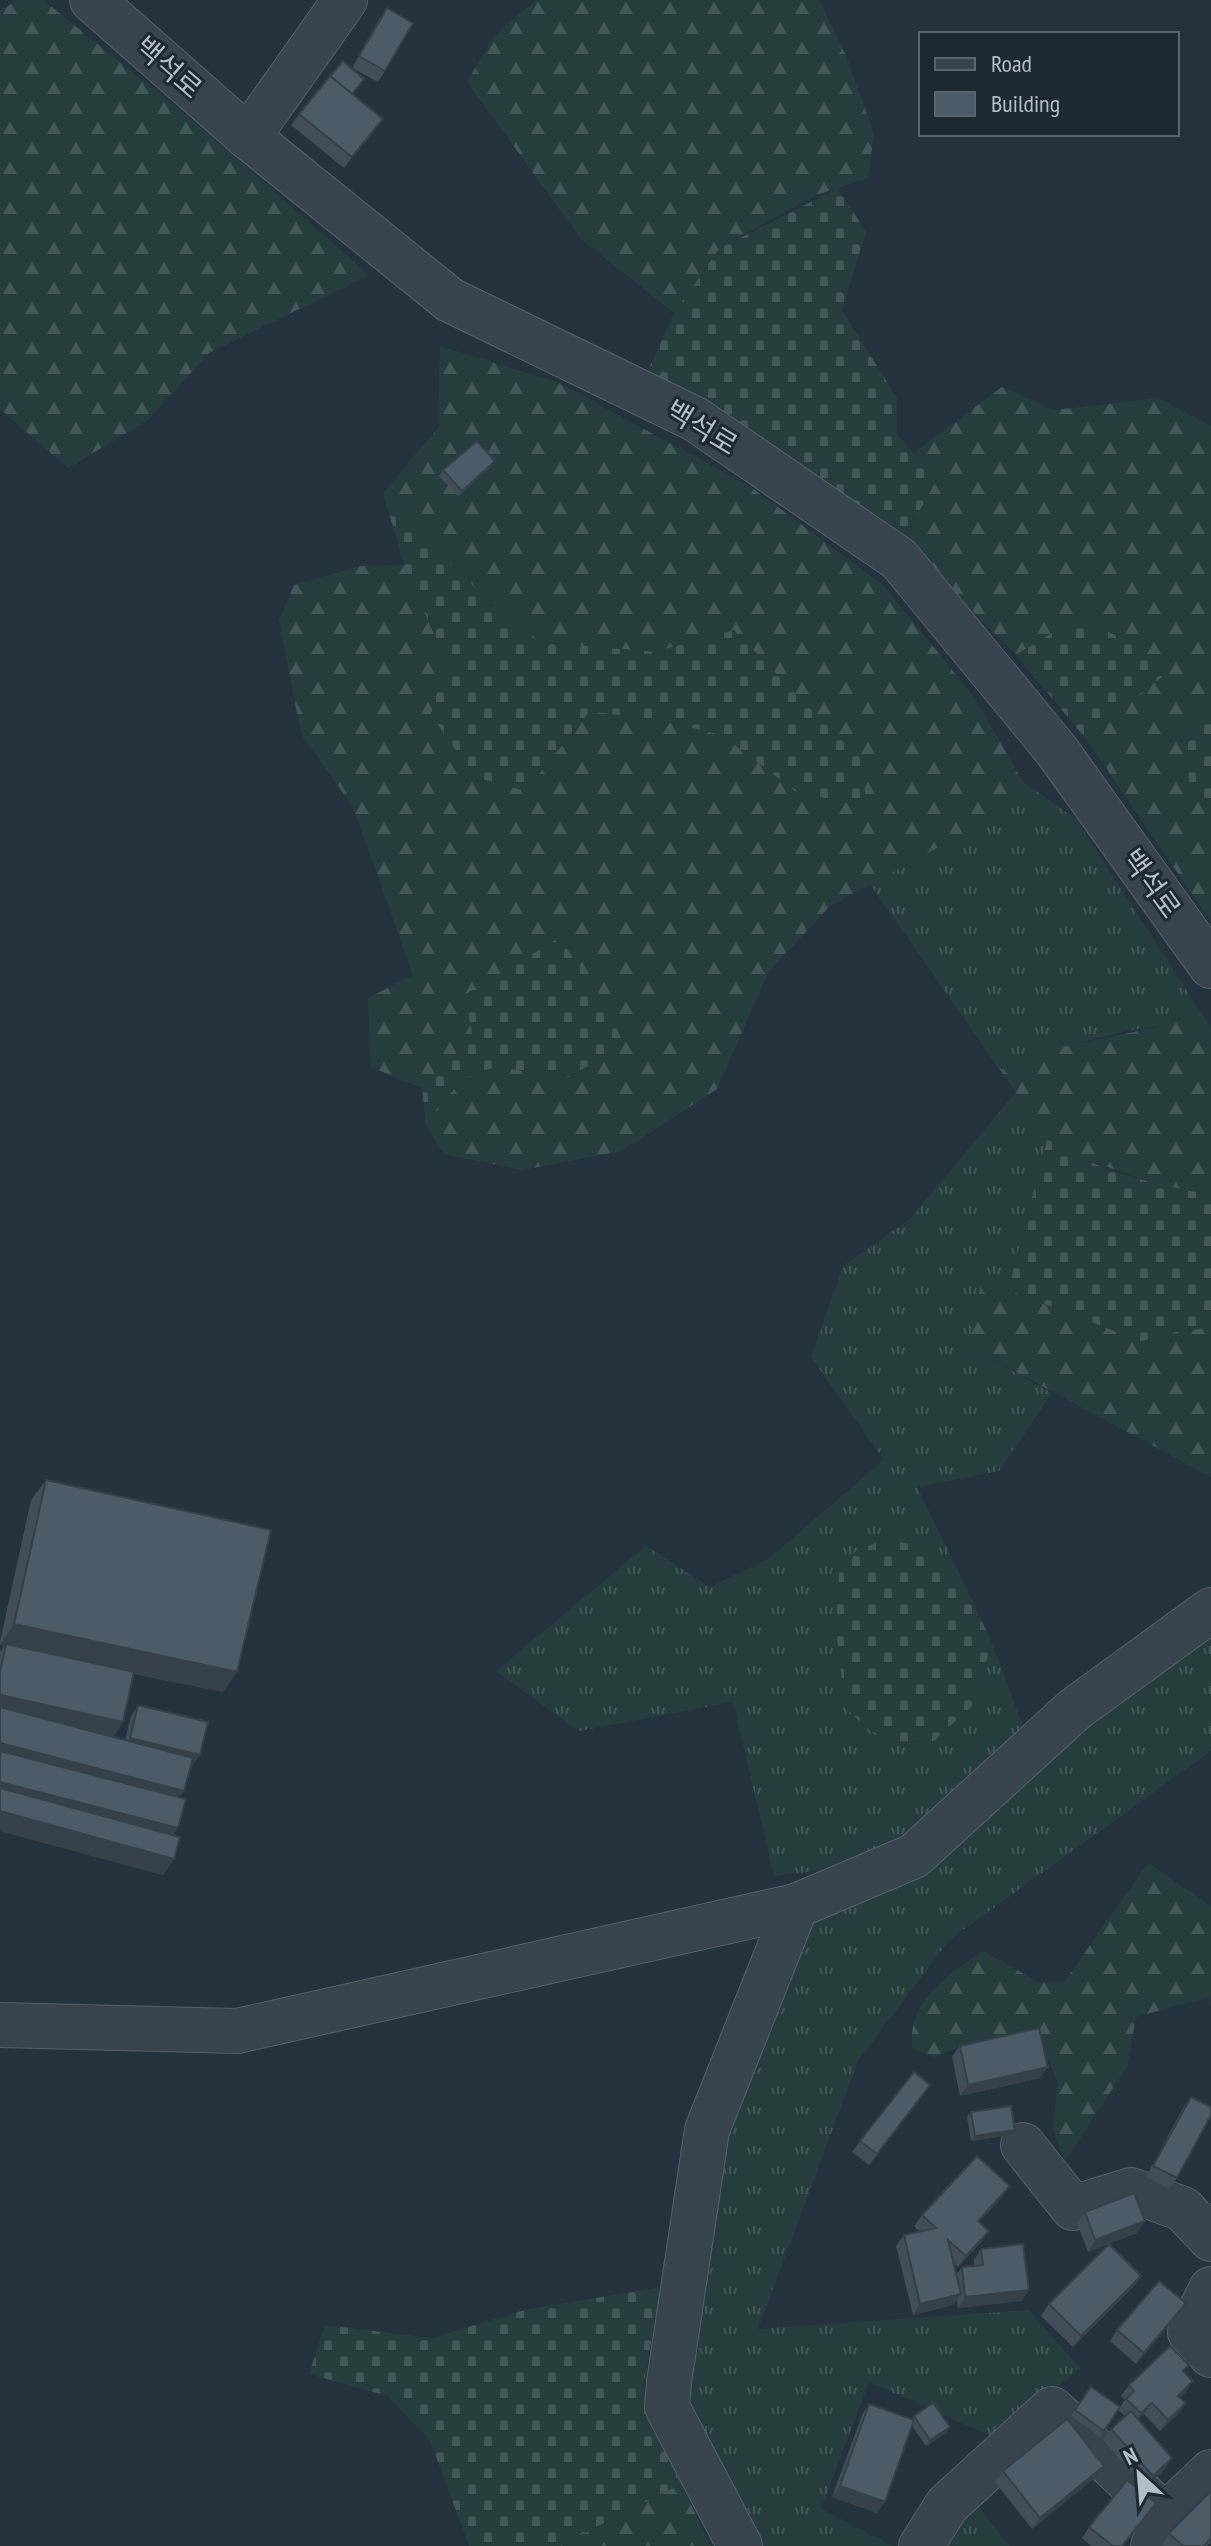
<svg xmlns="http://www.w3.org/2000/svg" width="1211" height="2546" viewBox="0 0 1211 2546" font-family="'PT Sans Narrow','Noto Sans KR',sans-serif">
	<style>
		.grass { fill: url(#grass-tufts) }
		.forest { fill: url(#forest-firs) }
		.cemetery { fill: url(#cemetery-stones) }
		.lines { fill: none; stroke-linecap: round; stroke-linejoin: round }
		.minor-casing { stroke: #55616b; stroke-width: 46 }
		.minor { stroke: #37434d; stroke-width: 44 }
		.wall { fill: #414e59 }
		.shaded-wall { fill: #354049 }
		.building { fill: #4c5b68; stroke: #354049; stroke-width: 2 }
		.labels { text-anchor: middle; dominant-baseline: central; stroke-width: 6; stroke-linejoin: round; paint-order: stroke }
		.street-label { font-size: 28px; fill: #b3bec8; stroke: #1c2832 }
	</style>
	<defs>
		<pattern id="grass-tufts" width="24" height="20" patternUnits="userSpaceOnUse" patternTransform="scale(2)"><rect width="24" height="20" fill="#253e3d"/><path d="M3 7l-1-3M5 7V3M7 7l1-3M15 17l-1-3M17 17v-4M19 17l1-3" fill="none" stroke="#425858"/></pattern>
		<pattern id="forest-firs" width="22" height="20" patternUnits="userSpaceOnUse" patternTransform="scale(2)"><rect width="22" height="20" fill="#253e3d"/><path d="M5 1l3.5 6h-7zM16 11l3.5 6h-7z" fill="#425858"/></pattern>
		<pattern id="cemetery-stones" width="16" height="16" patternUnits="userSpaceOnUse" patternTransform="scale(2)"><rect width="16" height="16" fill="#253e3d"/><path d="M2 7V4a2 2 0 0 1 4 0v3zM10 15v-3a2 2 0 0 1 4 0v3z" fill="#425858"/></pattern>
	</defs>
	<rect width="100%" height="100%" fill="#23323d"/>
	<!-- grass -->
	<g class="grass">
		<path d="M1023,782l53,37 135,209c-66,-12 -149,20 -211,42l-130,-186 111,-60z"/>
		<polygon points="1016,1092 1021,1114 1048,1136 1008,1290 982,1281 968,1346 1052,1393 999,1471 917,1487 963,1581 919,1547 883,1742 934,1741 972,1706 992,1643 1023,1726 906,1839 841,1868 774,1876 733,1702 579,1731 496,1671 646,1546 710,1587 768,1559 884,1460 811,1357 843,1266 910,1219"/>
		<polygon points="1211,1626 1211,1751 949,1940 858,2061 758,2329 1029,2310 1080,2368 998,2439 869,2382 821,2509 893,2546 756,2546 680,2396 712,2164 806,1915"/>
		<polygon points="971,2497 1009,2546 936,2546"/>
	</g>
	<!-- forest -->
	<g class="forest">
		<polygon points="18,0 43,0 202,128 369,275 209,353 148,420 68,468 0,409 0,11"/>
		<polygon points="536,0 819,0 847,58 874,134 868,178 814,196 720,248 674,313 581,239 467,82 494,36"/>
		<polygon points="440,346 559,383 751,487 884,586 974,697 1023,782 981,824 830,906 769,971 717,1089 622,1151 522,1170 444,1154 426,1125 460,1081 494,1067 570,1077 624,1044 473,1037 422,1088 371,1067 368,998 413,975 353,807 301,734 279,620 294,585 361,566 404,565 446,661 431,715 525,791 590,711 663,721 722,735 796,792 866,806 734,630 655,652 540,642 466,580 383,493 438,428"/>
		<polygon points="1002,387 1055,410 1158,398 1211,426 1211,717 1199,718 1186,730 1189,785 1211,803 1211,922 1087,740 1164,674 1079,616 1016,655 903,541 937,479 914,453"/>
		<polygon points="1182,1022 1211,1028 1211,1195 1157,1184 1072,1155 1021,1114 1016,1092 1000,1070 1067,1046"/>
		<polygon points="982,1280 1141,1341 1211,1326 1211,1477 968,1346"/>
		<path d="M1148,1863l63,43v102l-2,-11 -73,20 -9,50 -62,94 -12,-32 5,-47 -21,-50 -72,13 -31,12 -22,-9c-5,-47 36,-73 71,-97l55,31h26z"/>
		<polygon points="681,2484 711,2546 559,2546"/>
	</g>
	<!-- cemetery -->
	<g class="cemetery">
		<polygon points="838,188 866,232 842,310 897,398 897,434 937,479 903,541 646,375 674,313 720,248"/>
		<polygon points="383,493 466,580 540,642 655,652 734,630 863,762 866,807 796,792 722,735 663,721 590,711 525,791 475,777 431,715 446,661 404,565"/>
		<polygon points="1079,616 1145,651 1164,675 1087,740 1016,655"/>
		<polygon points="1211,717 1211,803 1189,785 1186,730 1199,718"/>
		<polygon points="559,938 603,1000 624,1044 570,1077 494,1067 460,1081 426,1125 422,1088 473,1037 464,995"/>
		<path d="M1048,1136c45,36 107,48 163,59v131l-70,15 -133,-51z"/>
		<polygon points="887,1538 919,1547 963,1581 992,1643 972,1706 934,1741 883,1742 845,1708 836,1628 840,1559"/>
		<polygon points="661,2287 643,2387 681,2484 559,2546 469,2546 430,2440 388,2396 309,2374 325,2325 432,2338 525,2310"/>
	</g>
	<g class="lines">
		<!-- minor casing -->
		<g class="minor-casing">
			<g id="minor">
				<polyline points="92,0 248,137 450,300 695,419 899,559 1057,751 1211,966"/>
				<polyline points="248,137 345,0"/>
				<polyline points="0,2025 237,2031 796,1906 914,1856 1075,1709 1211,1610"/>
				<polyline points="1023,2145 1073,2208 1131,2190 1183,2209 1211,2239"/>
				<polyline points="1211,2289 1190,2332 1211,2355"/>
				<polyline points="1165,2516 1211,2472"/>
				<polyline points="740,2546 667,2407 669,2382 707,2130 796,1906"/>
				<polyline points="921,2546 947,2505 1052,2409 1165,2516 1153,2546"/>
			</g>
		</g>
		<!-- minor -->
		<use href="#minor" class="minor"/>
	</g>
	<!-- wall -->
	<g class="wall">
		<polygon points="387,8 385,71 378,82 352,68 379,19"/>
		<polygon points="364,79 352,94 383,119 344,168 291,125 299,114"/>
		<polygon points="491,467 458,496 439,476 443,470"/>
		<polygon points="46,1480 223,1692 134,1674 123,1722 113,1737 125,1740 131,1716 138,1705 200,1755 192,1766 191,1766 179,1798 178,1828 173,1835 174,1859 163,1875 0,1831 0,1652 4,1646 0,1645 0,1642 31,1500"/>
		<polygon points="960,2046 1040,2078 960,2096 952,2057"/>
		<polygon points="923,2096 869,2165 852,2152 860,2141"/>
		<polygon points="1191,2097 1177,2178 1169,2189 1146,2177 1183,2108"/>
		<polygon points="971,2112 1011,2135 971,2141 967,2117"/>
		<polygon points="1002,2197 979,2222 981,2242 958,2267 954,2263 956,2275 962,2267 974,2266 974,2260 981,2249 1029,2290 1021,2301 958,2308 957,2300 953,2305 913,2315 896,2246 904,2235 920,2232 914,2226 922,2215"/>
		<polygon points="1085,2212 1137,2233 1088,2252 1077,2223"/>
		<polygon points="1141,2276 1133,2287 1073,2347 1041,2316 1049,2304"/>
		<polygon points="1178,2314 1136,2364 1110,2341 1117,2330"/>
		<polygon points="1184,2372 1193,2381 1180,2398 1186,2403 1178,2414 1160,2431 1144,2414 1138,2419 1165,2469 1145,2487 1103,2440 1111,2429 1125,2416 1118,2410 1125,2400 1121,2396 1129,2385"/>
		<polygon points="1091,2387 1120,2407 1100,2437 1071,2416"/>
		<polygon points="869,2404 912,2419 914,2416 950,2427 946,2433 926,2446 912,2426 877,2513 832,2497 862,2415"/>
		<polygon points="1003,2471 1096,2477 1032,2529 995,2482"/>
		<polygon points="1211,2491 1211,2542 1207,2546 1164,2546 1162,2544 1169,2533"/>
		<polygon points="1156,2503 1123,2546 1091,2546 1082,2538 1089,2527"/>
	</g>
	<!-- shaded-wall -->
	<g class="shaded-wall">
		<polygon points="383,119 375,130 344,168 352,157"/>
		<polygon points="495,461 491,467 458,496 462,491"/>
		<polygon points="14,1624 237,1672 223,1692 6,1647 6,1644 4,1646 0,1645"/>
		<polygon points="0,1695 123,1722 112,1738 0,1714"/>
		<polygon points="130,1738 200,1755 192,1766 122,1750"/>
		<polygon points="0,1743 184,1791 172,1807 0,1762"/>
		<polygon points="0,1782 178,1828 167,1844 0,1801"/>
		<polygon points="0,1811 174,1859 163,1875 0,1831"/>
		<polygon points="1048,2067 1040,2078 960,2096 968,2085"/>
		<polygon points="1015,2130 1011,2135 971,2141 975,2136"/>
		<polygon points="1010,2186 1002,2197 970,2232 978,2221"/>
		<polygon points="1145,2221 1137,2233 1088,2252 1095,2240"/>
		<polygon points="989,2231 981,2242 958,2267 966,2256"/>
		<polygon points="1141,2276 1133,2287 1073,2347 1081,2336"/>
		<polygon points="1029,2290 1021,2301 958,2308 965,2297"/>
		<polygon points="961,2294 953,2305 913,2315 920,2304"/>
		<polygon points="1186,2303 1178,2314 1136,2364 1144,2353"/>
		<polygon points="1193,2381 1185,2393 1170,2407 1178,2396"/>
		<polygon points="1152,2403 1144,2414 1133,2424 1141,2413"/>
		<polygon points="1186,2403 1178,2414 1160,2431 1168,2420"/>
		<polygon points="950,2427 946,2433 926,2446 930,2440"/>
		<polygon points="1172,2458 1165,2469 1145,2487 1153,2476"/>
		<polygon points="1104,2466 1096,2477 1032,2529 1040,2518"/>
		<polygon points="840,2486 885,2502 877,2513 832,2497"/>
	</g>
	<!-- building -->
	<g class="building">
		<polygon points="387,8 413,23 385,71 359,56"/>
		<polygon points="343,61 364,79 352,94 330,76"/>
		<polygon points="330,76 383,119 352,157 299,114"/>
		<polygon points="477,441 495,461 462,491 443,470"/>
		<polygon points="46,1480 271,1530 237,1672 14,1624"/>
		<polygon points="6,1644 134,1672 123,1722 0,1695 0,1672"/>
		<polygon points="138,1705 208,1722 200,1755 130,1738"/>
		<polygon points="0,1707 193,1758 184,1791 0,1743"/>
		<polygon points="0,1751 186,1799 178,1828 0,1782"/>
		<polygon points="0,1788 180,1837 174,1859 0,1811"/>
		<polygon points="1039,2028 1048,2067 968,2085 960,2046"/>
		<polygon points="914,2072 930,2085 877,2154 860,2141"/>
		<polygon points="1191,2097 1211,2107 1211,2115 1177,2178 1153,2166"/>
		<polygon points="1011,2106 1015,2130 975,2136 971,2112"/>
		<polygon points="977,2156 1010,2186 978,2221 989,2231 966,2256 948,2240 961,2294 920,2304 904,2235 936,2228 922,2215"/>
		<polygon points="1134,2193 1145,2221 1095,2240 1085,2212"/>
		<polygon points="1023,2244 1029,2290 965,2297 962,2267 983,2265 981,2249"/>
		<polygon points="1109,2244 1141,2276 1081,2336 1049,2304"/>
		<polygon points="1159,2281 1186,2303 1144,2353 1117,2330"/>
		<polygon points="1170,2346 1189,2365 1183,2371 1193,2381 1178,2396 1186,2403 1168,2420 1152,2403 1141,2413 1126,2399 1134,2391 1129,2385"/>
		<polygon points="1091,2387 1120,2407 1104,2431 1075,2410"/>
		<polygon points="933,2403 950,2427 930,2440 914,2416"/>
		<polygon points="869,2404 914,2420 885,2502 840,2486"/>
		<polygon points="1131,2411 1172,2458 1153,2476 1111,2429"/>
		<polygon points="1067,2419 1104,2466 1040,2518 1003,2471"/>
		<polygon points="1127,2480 1156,2503 1122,2546 1113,2546 1089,2527"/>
		<polygon points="1211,2491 1211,2538 1204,2546 1183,2546 1169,2533"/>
	</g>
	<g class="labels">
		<!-- street labels -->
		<g class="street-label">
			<text transform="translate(169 67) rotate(41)">백석로</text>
			<text transform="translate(702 427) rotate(31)">백석로</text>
			<text transform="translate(1152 883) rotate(54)">백석로</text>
		</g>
	</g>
	<!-- legend -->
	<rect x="919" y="32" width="260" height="104" fill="#1c2832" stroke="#58646e" stroke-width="2"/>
	<rect x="935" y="58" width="40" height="12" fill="#37434d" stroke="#58646e" stroke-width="2"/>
	<text x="991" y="72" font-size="24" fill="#b3bec8">Road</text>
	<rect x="935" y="92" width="40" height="24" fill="#4c5b68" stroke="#58646e" stroke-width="2"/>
	<text x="991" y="112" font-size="24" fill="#b3bec8">Building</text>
	<!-- north arrow -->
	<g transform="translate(1139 2474) rotate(334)" stroke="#1c2832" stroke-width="6" paint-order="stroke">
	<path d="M0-6L14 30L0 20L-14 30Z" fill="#b3bec8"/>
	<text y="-12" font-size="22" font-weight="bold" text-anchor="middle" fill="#b3bec8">N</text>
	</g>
</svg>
